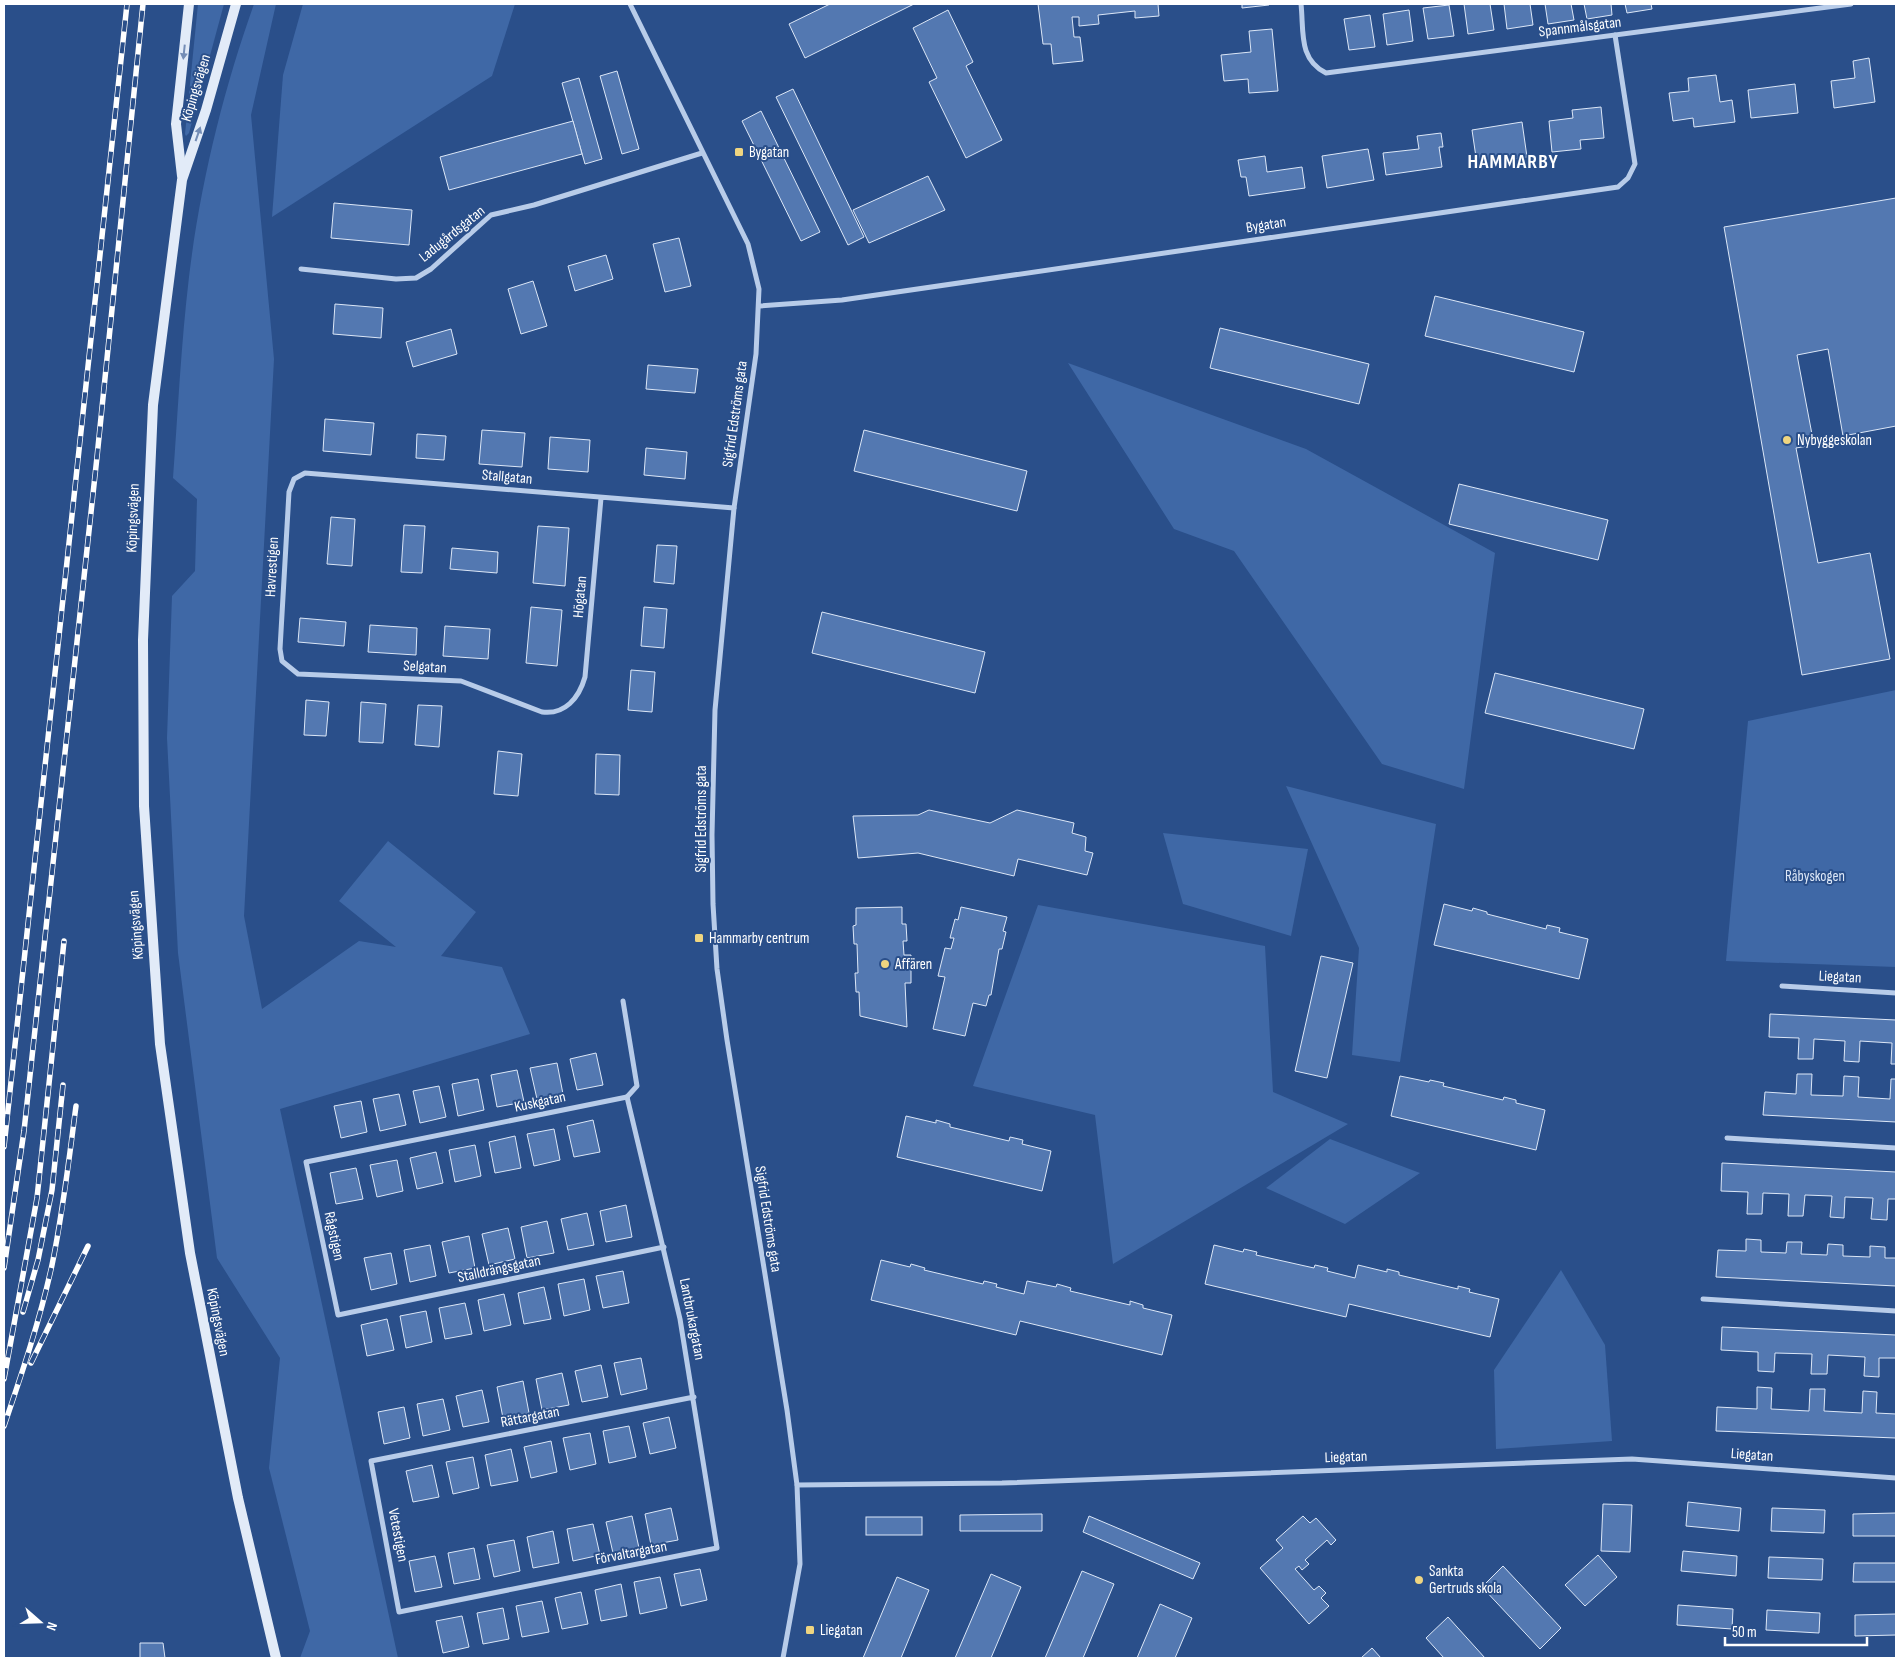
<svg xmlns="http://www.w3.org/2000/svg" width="1900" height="1662" viewBox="0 0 1900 1662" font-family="'Sofia Sans Condensed',sans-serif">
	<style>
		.green { fill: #3f68a6 }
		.building { fill: #5378b1; stroke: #dce7f7 }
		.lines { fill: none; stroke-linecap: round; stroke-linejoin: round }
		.minor { stroke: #b8cce9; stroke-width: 5 }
		.secondary { stroke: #e2ebf8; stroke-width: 10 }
		.rail-casing { stroke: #fff; stroke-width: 5.5 }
		.rail { stroke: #2a4f8a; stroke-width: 4; stroke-dasharray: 11; stroke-linecap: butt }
		.oneway { fill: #748db6 }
		.poi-dot { fill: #efd580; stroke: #2a4f8a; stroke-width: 2 }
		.labels { text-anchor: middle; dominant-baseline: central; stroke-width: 4; stroke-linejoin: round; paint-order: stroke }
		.street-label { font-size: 15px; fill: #fff; stroke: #2a4f8a }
		.poi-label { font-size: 15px; fill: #fff; stroke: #2a4f8a; text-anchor: start }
		.park-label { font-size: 15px; fill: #dce7f7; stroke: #2a4f8a }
		.district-label { font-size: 20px; font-weight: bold; letter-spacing: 1px; fill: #fff; stroke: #2a4f8a }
	</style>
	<rect width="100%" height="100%" fill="#2a4f8a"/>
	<!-- green -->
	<g class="green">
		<polygon points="198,4 224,4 189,133 186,136 185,134"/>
		<path d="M254,4h22l-25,111 23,244 -30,557 18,93 97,-68 37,6 -57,-46 49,-60 88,71 -35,44 61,11 28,67 -250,75 118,549h-98l10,-27 -41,-163 11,-110 -63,-100 -39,-305 -11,-215 5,-142 23,-25 2,-72 -24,-21c5,-67 8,-134 16,-201 11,-92 34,-186 65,-273z"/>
		<polygon points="303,4 515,4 492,76 272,217 283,75"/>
		<polygon points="1068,363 1306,449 1495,553 1464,789 1382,764 1234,551 1174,529"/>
		<polygon points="1896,690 1896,967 1726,961 1748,721"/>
		<polygon points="1286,786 1436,824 1400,1062 1352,1055 1359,948"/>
		<polygon points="1163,833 1308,849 1291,936 1183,904"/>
		<polygon points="1038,905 1265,946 1273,1092 1348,1124 1113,1264 1095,1115 973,1086"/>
		<polygon points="1330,1139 1420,1173 1345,1224 1266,1188"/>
		<polygon points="1561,1270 1605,1345 1612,1441 1496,1449 1494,1370"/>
	</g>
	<!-- building -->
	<g class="building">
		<polygon points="830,4 914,4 805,58 789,24"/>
		<polygon points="1038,4 1158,4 1159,16 1135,18 1135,11 1098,15 1099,24 1079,26 1079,17 1072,17 1074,37 1080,37 1083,61 1053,64 1051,44 1043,44"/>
		<polygon points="1242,4 1269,4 1269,5 1242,8"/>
		<polygon points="1464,4 1490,4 1494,30 1468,34"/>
		<polygon points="1504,4 1530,4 1533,25 1507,29"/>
		<polygon points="1545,4 1571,4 1574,20 1548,24"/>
		<polygon points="1584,4 1611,4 1612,15 1587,19"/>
		<polygon points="1625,4 1651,4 1652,9 1627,13"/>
		<polygon points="1449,5 1454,36 1428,39 1423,8"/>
		<polygon points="948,10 973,62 966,66 1002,140 966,158 929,82 937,78 913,28"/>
		<polygon points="1409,10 1413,41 1387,45 1383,14"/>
		<polygon points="1370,15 1375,47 1349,50 1344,19"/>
		<polygon points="1272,29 1278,91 1249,93 1248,79 1224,81 1221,55 1251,52 1249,31"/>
		<polygon points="1869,58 1875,102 1834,108 1831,81 1855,78 1853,61"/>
		<polygon points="617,71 639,149 622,154 600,76"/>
		<polygon points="1716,75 1720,102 1732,100 1735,122 1694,127 1693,118 1673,121 1669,93 1689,91 1688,78"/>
		<polygon points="579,78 602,159 585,164 562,83"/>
		<polygon points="1795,84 1798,113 1751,118 1748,90"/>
		<polygon points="793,89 864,237 848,245 776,97"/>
		<polygon points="1601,107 1604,138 1580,140 1581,149 1552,152 1549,121 1573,118 1572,110"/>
		<polygon points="761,111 820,232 801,241 742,121"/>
		<polygon points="573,121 582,154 449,190 440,157"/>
		<polygon points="1522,122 1527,157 1477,164 1472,130"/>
		<polygon points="1441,133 1443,147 1439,147 1442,167 1386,175 1383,153 1419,149 1417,136"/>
		<polygon points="1368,149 1374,180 1327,188 1322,156"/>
		<polygon points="1265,156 1267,172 1302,167 1305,188 1249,196 1246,177 1241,177 1238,160"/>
		<polygon points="928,176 945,210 869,243 853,210"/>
		<polygon points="1896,198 1896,426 1843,436 1828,349 1797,355 1814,445 1796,448 1818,563 1870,553 1890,659 1802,675 1724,227"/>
		<polygon points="334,203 412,210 409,245 331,238"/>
		<polygon points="679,238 691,286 665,292 653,244"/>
		<polygon points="606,255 613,279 575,291 568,266"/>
		<polygon points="533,281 547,326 521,334 508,289"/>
		<polygon points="1435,296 1584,332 1574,372 1425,336"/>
		<polygon points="335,304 383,308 381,338 333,334"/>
		<polygon points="1220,328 1369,364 1359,404 1210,368"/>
		<polygon points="451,329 457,354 413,367 406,342"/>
		<polygon points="648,365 698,369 695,393 646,389"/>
		<polygon points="325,419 374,423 371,455 323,451"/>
		<polygon points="482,430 525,433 522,467 479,464"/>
		<polygon points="864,430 1027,471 1017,511 854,471"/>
		<polygon points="417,434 446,436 444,460 416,458"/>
		<polygon points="550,437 590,440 588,472 548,469"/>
		<polygon points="646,448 687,452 685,479 644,475"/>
		<polygon points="1459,484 1608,520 1598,560 1449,524"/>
		<polygon points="331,517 355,519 352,566 327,564"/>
		<polygon points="404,525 425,526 422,573 401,572"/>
		<polygon points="538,526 569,528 565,586 533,583"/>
		<polygon points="657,545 677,546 674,584 654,582"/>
		<polygon points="452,548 498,552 497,573 450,569"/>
		<polygon points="531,607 562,610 557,666 526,663"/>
		<polygon points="644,607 667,609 664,648 641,646"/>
		<polygon points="822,612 985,652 975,693 812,653"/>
		<polygon points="300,618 346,622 344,646 298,642"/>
		<polygon points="370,625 417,628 416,655 368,652"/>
		<polygon points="445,626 490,629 488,659 443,656"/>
		<polygon points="631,670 655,672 652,712 628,710"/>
		<polygon points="1495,673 1644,709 1634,749 1485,713"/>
		<polygon points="306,700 329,702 326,736 304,735"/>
		<polygon points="361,702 386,704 383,743 359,742"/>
		<polygon points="418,705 442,706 439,747 415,745"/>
		<polygon points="498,751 522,754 518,796 494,794"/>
		<polygon points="596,754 620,755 619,795 595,794"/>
		<polygon points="929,810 990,823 1017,810 1074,823 1072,833 1086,837 1085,851 1093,853 1087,875 1018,859 1014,876 918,853 858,858 853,816 918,815"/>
		<polygon points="1444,904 1472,911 1473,908 1487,912 1487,914 1546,929 1547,925 1560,928 1559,932 1588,939 1579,979 1434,945"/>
		<polygon points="902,907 902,924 906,924 907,941 903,941 904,955 911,955 911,983 905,983 907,1027 860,1016 859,992 856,992 855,973 858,973 857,944 854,944 853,926 856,925 856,908"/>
		<polygon points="961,907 1007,917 1003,931 1006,932 1002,949 999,949 991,995 989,995 986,1006 973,1003 965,1036 933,1029 945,977 938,976 945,948 951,949 954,938 950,938 955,919 958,920"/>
		<polygon points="1321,956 1353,963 1327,1078 1295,1071"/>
		<polygon points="1770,1014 1896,1020 1896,1064 1891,1064 1892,1043 1860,1041 1859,1062 1844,1061 1845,1041 1814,1039 1813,1059 1798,1059 1799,1038 1769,1037"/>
		<polygon points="596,1053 603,1085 577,1090 570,1059"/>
		<polygon points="557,1063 563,1094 537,1099 530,1068"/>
		<polygon points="517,1070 524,1102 497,1107 491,1075"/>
		<polygon points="1797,1074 1812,1074 1811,1095 1843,1096 1844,1076 1859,1077 1858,1097 1890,1099 1891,1079 1896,1079 1896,1122 1763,1115 1765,1092 1796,1094"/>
		<polygon points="1400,1076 1429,1082 1430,1080 1444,1083 1443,1086 1503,1100 1504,1097 1516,1100 1516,1103 1545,1110 1536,1150 1391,1116"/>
		<polygon points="478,1079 484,1110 458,1116 452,1084"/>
		<polygon points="439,1086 446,1117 420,1123 413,1091"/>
		<polygon points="399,1094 406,1125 380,1131 373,1099"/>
		<polygon points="361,1101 367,1132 341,1138 334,1106"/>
		<polygon points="906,1116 936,1123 936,1120 950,1124 950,1127 1009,1141 1010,1137 1023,1140 1022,1144 1051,1151 1042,1191 897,1157"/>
		<polygon points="593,1120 600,1152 574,1157 567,1126"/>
		<polygon points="554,1129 560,1160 534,1166 527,1134"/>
		<polygon points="515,1136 521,1168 495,1173 489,1142"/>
		<polygon points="475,1145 481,1176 455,1182 449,1150"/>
		<polygon points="436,1152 443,1183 417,1189 410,1158"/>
		<polygon points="397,1160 403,1191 377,1197 370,1165"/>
		<polygon points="1722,1163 1896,1172 1896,1199 1888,1199 1887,1220 1871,1219 1873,1198 1845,1197 1844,1218 1830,1217 1832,1196 1805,1195 1803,1216 1788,1216 1789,1194 1763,1193 1762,1214 1747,1214 1748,1192 1721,1191"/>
		<polygon points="356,1168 363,1199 336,1204 330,1173"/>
		<polygon points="626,1205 632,1237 606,1242 600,1211"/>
		<polygon points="587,1213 594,1245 568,1250 561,1219"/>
		<polygon points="547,1221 554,1253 527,1258 521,1227"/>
		<polygon points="508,1228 515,1259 489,1265 482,1234"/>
		<polygon points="469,1236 475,1268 449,1273 442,1242"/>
		<polygon points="1746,1239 1761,1240 1761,1252 1786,1253 1787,1242 1802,1242 1801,1254 1827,1255 1828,1244 1843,1245 1843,1256 1870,1257 1870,1246 1885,1247 1885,1258 1896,1258 1896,1286 1716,1277 1718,1250 1746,1251"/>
		<polygon points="430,1245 436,1276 410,1282 404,1250"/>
		<polygon points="1214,1245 1243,1252 1244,1249 1257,1252 1256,1255 1314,1268 1315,1265 1328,1268 1327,1271 1355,1278 1358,1265 1387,1272 1387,1269 1399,1272 1399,1275 1458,1289 1458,1286 1470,1289 1469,1292 1499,1299 1490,1337 1349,1304 1346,1317 1205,1284"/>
		<polygon points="391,1253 397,1284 371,1290 364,1258"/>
		<polygon points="881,1260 910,1267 911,1264 925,1268 924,1270 983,1284 984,1281 997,1284 996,1287 1024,1294 1027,1281 1056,1287 1057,1284 1071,1288 1070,1291 1130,1305 1130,1301 1143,1305 1143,1308 1172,1315 1162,1355 1020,1321 1016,1335 871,1300"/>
		<polygon points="623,1271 629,1303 603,1308 596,1276"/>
		<polygon points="584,1279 590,1310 564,1316 558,1284"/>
		<polygon points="544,1287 551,1319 524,1324 518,1293"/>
		<polygon points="504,1294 511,1325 484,1331 478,1300"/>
		<polygon points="465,1303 472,1334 445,1339 439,1308"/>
		<polygon points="426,1311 432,1342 406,1348 400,1316"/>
		<polygon points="387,1319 394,1350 367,1356 361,1325"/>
		<polygon points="1722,1327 1896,1335 1896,1358 1879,1358 1879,1377 1864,1376 1865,1357 1828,1355 1827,1374 1811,1374 1812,1354 1775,1353 1774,1372 1758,1371 1758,1352 1721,1350"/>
		<polygon points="641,1358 647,1389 621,1395 614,1363"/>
		<polygon points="601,1365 608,1397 582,1402 575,1371"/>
		<polygon points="562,1373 569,1405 542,1410 536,1379"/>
		<polygon points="523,1381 529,1413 503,1418 497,1387"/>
		<polygon points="1757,1387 1772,1388 1771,1409 1809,1411 1810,1389 1825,1389 1824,1411 1862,1413 1863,1391 1877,1392 1876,1413 1896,1414 1896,1438 1716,1431 1717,1407 1757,1409"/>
		<polygon points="482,1390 489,1422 463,1427 456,1396"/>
		<polygon points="443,1399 450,1430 423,1436 417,1404"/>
		<polygon points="404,1407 410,1438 384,1444 378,1412"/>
		<polygon points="669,1417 676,1448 650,1454 643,1423"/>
		<polygon points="629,1426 636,1457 609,1463 603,1431"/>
		<polygon points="590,1433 596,1464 570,1470 563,1438"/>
		<polygon points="551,1441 557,1472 531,1478 524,1447"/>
		<polygon points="511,1449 518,1481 491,1486 485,1455"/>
		<polygon points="473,1457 479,1488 453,1494 446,1462"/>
		<polygon points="432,1465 439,1497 413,1502 406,1471"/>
		<polygon points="1688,1502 1741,1508 1739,1531 1686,1526"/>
		<polygon points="1603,1504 1632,1505 1630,1552 1601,1551"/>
		<polygon points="671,1508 678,1540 651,1545 645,1514"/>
		<polygon points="1772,1508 1825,1510 1824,1533 1771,1531"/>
		<polygon points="1896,1513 1896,1536 1853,1536 1853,1514"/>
		<polygon points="1042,1514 1042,1531 960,1531 960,1515"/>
		<polygon points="632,1516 639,1548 613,1553 606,1522"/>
		<polygon points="1089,1516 1200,1563 1193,1579 1083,1532"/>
		<polygon points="1303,1516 1310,1523 1316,1518 1336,1540 1331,1545 1327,1540 1305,1560 1309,1564 1302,1570 1299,1566 1295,1569 1314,1590 1319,1586 1326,1593 1321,1598 1329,1606 1309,1624 1260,1568 1283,1548 1276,1540"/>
		<rect x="866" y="1517" width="56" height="18"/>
		<polygon points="593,1524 600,1555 573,1561 567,1529"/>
		<polygon points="553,1531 559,1563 533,1568 527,1537"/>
		<polygon points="514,1540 520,1571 494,1577 487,1545"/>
		<polygon points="474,1548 480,1579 454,1584 448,1553"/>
		<polygon points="1683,1551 1737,1556 1736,1576 1681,1571"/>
		<polygon points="1598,1555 1617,1577 1585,1606 1565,1585"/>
		<polygon points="435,1556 442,1587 415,1592 409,1561"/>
		<polygon points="1769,1557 1823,1559 1822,1580 1768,1578"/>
		<polygon points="1854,1563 1896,1563 1896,1582 1853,1582"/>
		<polygon points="1503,1566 1561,1628 1540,1649 1482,1587"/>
		<polygon points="700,1569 707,1600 681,1606 674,1574"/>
		<polygon points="1082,1571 1114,1584 1083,1658 1045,1658"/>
		<polygon points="991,1574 1021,1587 991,1658 955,1658"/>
		<polygon points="660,1577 667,1608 640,1614 634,1582"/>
		<polygon points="897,1577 929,1590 901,1658 863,1658"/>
		<polygon points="621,1584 627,1616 601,1621 595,1590"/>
		<polygon points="581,1592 588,1624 562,1629 555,1598"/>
		<polygon points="542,1601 549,1632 522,1637 516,1606"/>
		<polygon points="1160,1604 1192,1618 1175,1658 1137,1658"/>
		<polygon points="1678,1605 1733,1609 1732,1629 1677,1625"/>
		<polygon points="503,1608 509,1639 483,1644 477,1613"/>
		<polygon points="1767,1610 1820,1613 1819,1633 1766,1630"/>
		<polygon points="1896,1614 1896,1635 1855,1636 1855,1615"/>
		<polygon points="462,1616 469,1647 443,1653 436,1621"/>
		<polygon points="1448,1617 1485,1658 1444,1658 1426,1638"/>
		<polygon points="140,1643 163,1643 165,1658 140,1658"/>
		<polygon points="1372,1648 1381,1658 1361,1658"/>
	</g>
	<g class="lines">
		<!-- minor -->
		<g class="minor">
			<polyline points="630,4 748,244 759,289 756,354 734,508 715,710 712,835 713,904 717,969 727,1040 787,1410 797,1485 800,1564 783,1658"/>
			<path d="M1301,4c3,27 -3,55 25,69l525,-69"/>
			<polyline points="301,269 396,279 416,278 431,269 491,215 534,205 702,153"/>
			<polyline points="759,306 842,300 1618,187 1628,178 1635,164 1615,35"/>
			<path d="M601,498l-16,179c-6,21 -20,38 -43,35l-81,-31 -163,-7 -16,-13 -2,-12 9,-157 5,-13 11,-6 429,35"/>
			<polyline points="1782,986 1896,993"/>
			<polyline points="623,1001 637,1086 627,1097"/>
			<polyline points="627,1097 680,1319 717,1548 399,1612 371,1461 694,1397"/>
			<polyline points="627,1097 306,1162 338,1315 664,1247"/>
			<polyline points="1727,1138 1896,1148"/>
			<polyline points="1703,1299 1896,1311"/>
			<polyline points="797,1485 1002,1483 1632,1459 1896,1478"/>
		</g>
		<!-- secondary -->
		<g class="secondary">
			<polyline points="236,4 206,110 182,180 153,405 143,640 144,806 160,1044 190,1253 238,1498 276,1658"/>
			<polyline points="182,176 176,124 189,4"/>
		</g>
		<!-- rail casing -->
		<g class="rail-casing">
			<g id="rail">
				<polyline points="4,1147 127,4"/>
				<polyline points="4,1268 24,1131 97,457 143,4"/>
				<polyline points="23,1312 38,1260 52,1190 63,1085"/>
				<polyline points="31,1363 88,1246"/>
				<polyline points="4,1379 37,1198 64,941"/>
				<path d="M4,1426c18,-53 36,-106 48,-161 11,-53 17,-106 24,-159"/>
			</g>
		</g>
		<!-- rail -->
		<use href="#rail" class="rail"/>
	</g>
	<!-- one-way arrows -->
	<defs><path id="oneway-solid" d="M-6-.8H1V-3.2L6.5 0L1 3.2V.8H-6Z" transform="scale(1.25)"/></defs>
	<g class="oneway">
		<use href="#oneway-solid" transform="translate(184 52) rotate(96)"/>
		<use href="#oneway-solid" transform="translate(198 134) rotate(-71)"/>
	</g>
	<!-- markers -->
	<g class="poi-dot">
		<rect x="734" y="147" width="10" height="10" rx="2.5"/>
		<circle cx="1787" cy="440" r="5"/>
		<rect x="694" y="933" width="10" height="10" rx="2.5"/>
		<circle cx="885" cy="964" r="5"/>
		<circle cx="1419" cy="1580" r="5"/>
		<rect x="805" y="1625" width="10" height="10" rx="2.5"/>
	</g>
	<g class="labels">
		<!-- street labels -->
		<g class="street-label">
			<text transform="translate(1580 27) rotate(-7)">Spannmålsgatan</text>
			<text transform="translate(196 88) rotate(-73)">Köpingsvägen</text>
			<text transform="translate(1266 225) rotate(-9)">Bygatan</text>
			<text transform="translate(452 234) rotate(-39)">Ladugårdsgatan</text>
			<text transform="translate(735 414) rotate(-82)">Sigfrid Edströms gata</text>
			<text transform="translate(507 477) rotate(5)">Stallgatan</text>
			<text transform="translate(133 518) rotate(-88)">Köpingsvägen</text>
			<text transform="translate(272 567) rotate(-87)">Havrestigen</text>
			<text transform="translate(580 597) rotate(-85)">Högatan</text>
			<text transform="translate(425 667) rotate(3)">Selgatan</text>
			<text transform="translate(701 819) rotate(-90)">Sigfrid Edströms gata</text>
			<text transform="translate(136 925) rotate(-94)">Köpingsvägen</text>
			<text transform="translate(1840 977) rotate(3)">Liegatan</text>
			<text transform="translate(540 1102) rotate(-12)">Kuskgatan</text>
			<text transform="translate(768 1219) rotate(81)">Sigfrid Edströms gata</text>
			<text transform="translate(334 1236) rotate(78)">Rågstigen</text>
			<text transform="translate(499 1269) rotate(-12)">Stalldrängsgatan</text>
			<text transform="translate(692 1319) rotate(79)">Lantbrukargatan</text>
			<text transform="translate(218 1322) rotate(79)">Köpingsvägen</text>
			<text transform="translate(530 1417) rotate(-11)">Rättargatan</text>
			<text transform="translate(1752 1455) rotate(4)">Liegatan</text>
			<text transform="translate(1346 1457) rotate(-2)">Liegatan</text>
			<text transform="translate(398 1535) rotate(79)">Vetestigen</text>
			<text transform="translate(631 1553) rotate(-11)">Förvaltargatan</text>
		</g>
		<!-- poi labels -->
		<g class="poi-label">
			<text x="749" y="152">Bygatan</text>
			<text x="1797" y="440">Nybyggeskolan</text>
			<text x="709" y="938">Hammarby centrum</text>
			<text x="895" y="964">Affären</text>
			<text x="1429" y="1571">Sankta<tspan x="1429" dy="17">Gertruds skola</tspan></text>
			<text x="820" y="1630">Liegatan</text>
		</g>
		<!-- park labels -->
		<g class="park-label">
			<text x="1815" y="876">Råbyskogen</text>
		</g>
		<!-- district labels -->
		<g class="district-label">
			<text x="1513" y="162">HAMMARBY</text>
		</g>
	</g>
	<!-- border -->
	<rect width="1900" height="1662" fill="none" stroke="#ffffff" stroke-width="10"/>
	<!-- north arrow -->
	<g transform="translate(40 1622) rotate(110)" stroke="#2a4f8a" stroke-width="4" paint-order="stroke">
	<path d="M0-4L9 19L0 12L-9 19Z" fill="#ffffff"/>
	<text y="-8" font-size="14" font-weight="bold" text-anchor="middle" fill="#ffffff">N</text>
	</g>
	<!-- scale -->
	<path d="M1725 1637v8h142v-8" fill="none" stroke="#ffffff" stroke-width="2.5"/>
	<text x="1732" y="1637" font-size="15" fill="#ffffff" stroke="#2a4f8a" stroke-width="4" paint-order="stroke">50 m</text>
</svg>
